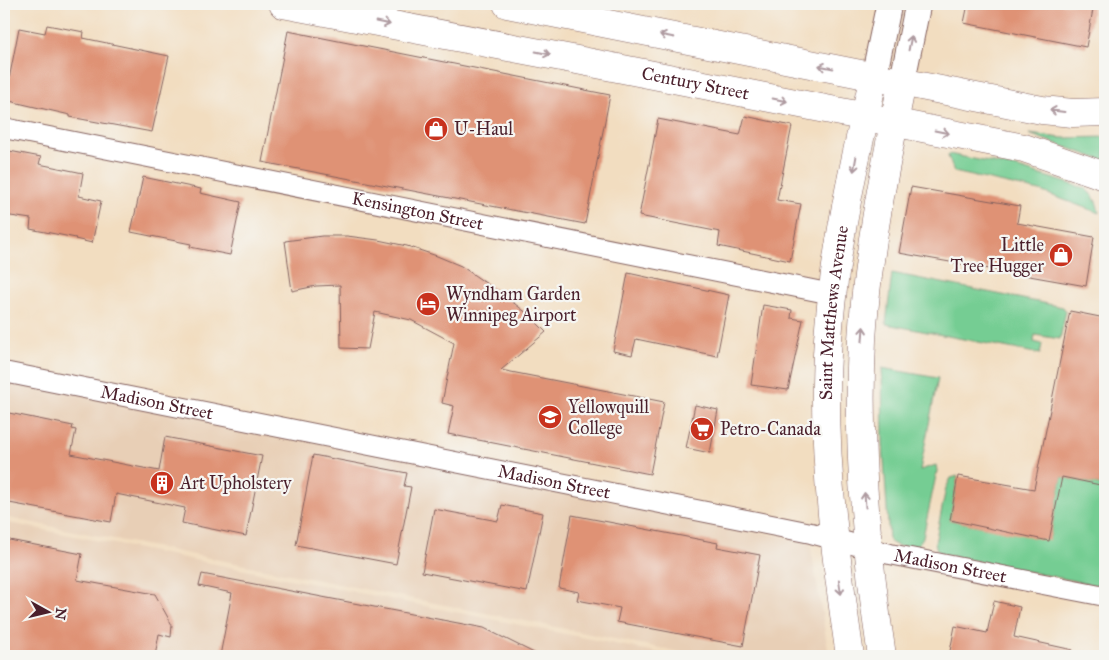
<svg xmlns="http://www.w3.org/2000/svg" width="1109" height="660" viewBox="0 0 1109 660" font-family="'IM FELL Great Primer',serif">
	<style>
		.built { fill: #e8cfb6 }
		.green { fill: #75cd93; stroke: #60765f }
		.building { fill: #df9275 }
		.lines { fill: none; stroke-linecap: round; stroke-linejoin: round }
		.minor-casing { stroke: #85625f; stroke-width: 22 }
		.tertiary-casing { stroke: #85625f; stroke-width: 27 }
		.secondary-casing { stroke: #85625f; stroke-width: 29 }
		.primary-casing { stroke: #85625f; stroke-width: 29 }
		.minor { stroke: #fff; stroke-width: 20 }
		.tertiary { stroke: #fff; stroke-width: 25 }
		.secondary { stroke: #fff; stroke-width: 28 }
		.primary { stroke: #fff; stroke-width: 28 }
		.oneway { stroke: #ae9aa0 }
		.labels { text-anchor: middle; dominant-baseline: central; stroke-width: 4.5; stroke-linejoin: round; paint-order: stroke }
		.street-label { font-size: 18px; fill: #4a1f2b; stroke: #f6f6f2 }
		.poi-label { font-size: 18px; fill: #4a1f2b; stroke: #f6f6f2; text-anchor: start }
	</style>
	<rect width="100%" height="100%" fill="#f6f6f2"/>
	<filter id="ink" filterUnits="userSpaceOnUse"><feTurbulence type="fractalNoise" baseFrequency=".02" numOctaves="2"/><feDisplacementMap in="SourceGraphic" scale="10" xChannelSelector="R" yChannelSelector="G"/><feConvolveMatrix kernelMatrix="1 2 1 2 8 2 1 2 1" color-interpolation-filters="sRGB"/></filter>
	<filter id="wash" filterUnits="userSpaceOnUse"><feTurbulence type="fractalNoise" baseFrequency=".0096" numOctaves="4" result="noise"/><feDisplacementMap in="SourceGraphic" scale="20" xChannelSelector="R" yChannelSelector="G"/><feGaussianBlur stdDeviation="1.12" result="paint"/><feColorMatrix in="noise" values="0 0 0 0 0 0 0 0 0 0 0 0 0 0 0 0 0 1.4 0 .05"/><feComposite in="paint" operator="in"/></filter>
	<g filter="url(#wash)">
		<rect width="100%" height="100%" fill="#f2ddc0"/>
		<!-- built -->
		<g class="built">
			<polygon points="4,375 810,542 829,656 700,656 4,517"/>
			<polygon points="4,522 675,656 4,656"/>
		</g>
		<!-- green -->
		<g class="green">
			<polygon points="1029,134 1063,138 1105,137 1105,161"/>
			<path d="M949,154l69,14 66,20c9,7 13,12 15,25l-59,-22 -86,-19 -6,-16z"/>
			<polygon points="892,273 1063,307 1066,311 1060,339 1035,335 1034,342 1042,344 1040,354 886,324"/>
			<path d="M882,368l56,10 -18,92 16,-5 1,6 -14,66c-6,14 -23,12 -34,4l-6,-96z"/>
			<polygon points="958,476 950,520 1049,540 1062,477 1105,486 1105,587 942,554 937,550 935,543 946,488 951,478"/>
		</g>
		<g id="blocks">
			<!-- building -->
			<g class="building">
				<polygon points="968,4 1094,4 1086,47 964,23"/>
				<polygon points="47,25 84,32 83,38 169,56 152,132 70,117 70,115 5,100 19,28 45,33"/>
				<polygon points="288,31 610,95 585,224 262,162"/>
				<polygon points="745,116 792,126 777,200 801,204 790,261 718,246 720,232 639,216 658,119 740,135"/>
				<polygon points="4,150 41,157 39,164 83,173 79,196 101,201 92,243 75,239 76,238 30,229 31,219 4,215"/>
				<polygon points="143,177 201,189 200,193 241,202 230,255 190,247 191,244 131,232"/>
				<polygon points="911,187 1020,206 1017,223 1094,237 1086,286 899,253"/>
				<polygon points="322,236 347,236 378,240 407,246 437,256 461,266 506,297 528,314 546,332 501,370 664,402 650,474 448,434 454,406 442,403 454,343 411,320 375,312 368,349 341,348 340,285 316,286 292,291 285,241"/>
				<polygon points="628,273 729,295 717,356 636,339 632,355 613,351"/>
				<polygon points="763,305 792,310 791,318 803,320 788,390 751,385"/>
				<polygon points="1070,311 1105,318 1105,486 1062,477 1049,541 950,520 958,476 1034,489"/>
				<polygon points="695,405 718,410 710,453 686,448"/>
				<polygon points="4,412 73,426 72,429 76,430 71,454 159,471 165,437 262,456 246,536 182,523 185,508 116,494 111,522 4,502"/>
				<polygon points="313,455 407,473 404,486 411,487 396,564 296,545"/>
				<polygon points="502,505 543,513 527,592 422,572 434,509 498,521"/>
				<polygon points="572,515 718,543 717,547 760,555 743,646 617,622 620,608 577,600 579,592 559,588"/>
				<polygon points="4,539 82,554 77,580 155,594 172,625 171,637 159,634 155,656 4,656"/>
				<polygon points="202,574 484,628 540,656 220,656 232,593 199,586"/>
				<polygon points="994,601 1020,607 1014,637 1073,650 1072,656 949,656 955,626 987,633"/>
			</g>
		</g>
	</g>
	<g filter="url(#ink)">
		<use href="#blocks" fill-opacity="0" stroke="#85625f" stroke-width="1"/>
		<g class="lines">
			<!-- minor casing -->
			<g class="minor-casing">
				<g id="minor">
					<path id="s1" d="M4,128l828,166"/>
					<path id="s2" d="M4,372l807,161 79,21 215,42"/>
				</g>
			</g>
			<!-- tertiary casing -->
			<g class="tertiary-casing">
				<g id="tertiary">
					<polyline points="874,76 889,4"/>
					<polyline points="902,83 918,4"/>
				</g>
			</g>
			<!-- secondary casing -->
			<g class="secondary-casing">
				<g id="secondary">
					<path id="s3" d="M850,656c-13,-89 -25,-179 -24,-270 1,-102 25,-211 48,-310"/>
					<path d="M882,656c-16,-104 -25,-210 -20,-316 5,-86 23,-173 40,-257"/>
				</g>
			</g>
			<!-- primary casing -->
			<g class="primary-casing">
				<g id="primary">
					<path id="s4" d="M283,4l294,56 447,88 81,28"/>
					<polyline points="507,4 1042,110 1073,113 1105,112"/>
				</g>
			</g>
			<!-- minor -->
			<use href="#minor" class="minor"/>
			<!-- tertiary -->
			<use href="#tertiary" class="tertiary"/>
			<!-- secondary -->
			<use href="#secondary" class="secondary"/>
			<!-- primary -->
			<use href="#primary" class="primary"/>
		</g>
		<!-- one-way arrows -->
		<defs><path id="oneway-shaft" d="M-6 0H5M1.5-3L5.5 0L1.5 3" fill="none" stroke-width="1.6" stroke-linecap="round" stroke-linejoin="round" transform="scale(1.25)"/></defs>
		<g class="oneway">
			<use href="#oneway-shaft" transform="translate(383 23) rotate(11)"/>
			<use href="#oneway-shaft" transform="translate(667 36) rotate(-169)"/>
			<use href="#oneway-shaft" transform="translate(910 43) rotate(-79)"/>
			<use href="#oneway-shaft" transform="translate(543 53) rotate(11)"/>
			<use href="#oneway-shaft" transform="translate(826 67) rotate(-169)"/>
			<use href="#oneway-shaft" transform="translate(780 100) rotate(11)"/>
			<use href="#oneway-shaft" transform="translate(1057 111) rotate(-173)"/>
			<use href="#oneway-shaft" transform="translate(942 132) rotate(11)"/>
			<use href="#oneway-shaft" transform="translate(855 164) rotate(100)"/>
			<use href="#oneway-shaft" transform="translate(863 334) rotate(-86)"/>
			<use href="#oneway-shaft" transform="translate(865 500) rotate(-94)"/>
			<use href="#oneway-shaft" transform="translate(840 587) rotate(81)"/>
		</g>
	</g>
	<!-- icons -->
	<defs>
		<g id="shop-disc" transform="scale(1.25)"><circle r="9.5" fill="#c8321e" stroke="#f6f6f2"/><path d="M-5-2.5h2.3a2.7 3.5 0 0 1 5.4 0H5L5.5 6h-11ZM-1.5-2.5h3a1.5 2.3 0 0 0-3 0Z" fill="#fff"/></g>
		<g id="hotel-disc" transform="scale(1.25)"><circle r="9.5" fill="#c8321e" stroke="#f6f6f2"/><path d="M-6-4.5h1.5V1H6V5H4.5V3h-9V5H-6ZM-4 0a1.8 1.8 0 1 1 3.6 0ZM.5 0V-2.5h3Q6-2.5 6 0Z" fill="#fff"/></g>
		<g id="university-disc" transform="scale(1.25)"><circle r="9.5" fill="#c8321e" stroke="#f6f6f2"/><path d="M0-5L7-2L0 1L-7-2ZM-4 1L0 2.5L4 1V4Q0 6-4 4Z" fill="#fff"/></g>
		<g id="supermarket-disc" transform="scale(1.25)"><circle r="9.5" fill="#c8321e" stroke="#f6f6f2"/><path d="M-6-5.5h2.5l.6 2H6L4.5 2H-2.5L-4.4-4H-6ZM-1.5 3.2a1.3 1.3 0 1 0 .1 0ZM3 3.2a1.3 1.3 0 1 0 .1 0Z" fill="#fff"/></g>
		<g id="building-disc" transform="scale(1.25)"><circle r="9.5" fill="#c8321e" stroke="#f6f6f2"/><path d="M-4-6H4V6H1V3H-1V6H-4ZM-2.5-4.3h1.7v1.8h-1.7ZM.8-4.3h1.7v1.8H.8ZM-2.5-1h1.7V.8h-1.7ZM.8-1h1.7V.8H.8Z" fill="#fff"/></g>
	</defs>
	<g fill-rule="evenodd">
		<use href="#shop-disc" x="436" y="129"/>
		<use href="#shop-disc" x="1061" y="255"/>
		<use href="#hotel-disc" x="428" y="304"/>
		<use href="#university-disc" x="550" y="417"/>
		<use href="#supermarket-disc" x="702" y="429"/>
		<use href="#building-disc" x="162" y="483"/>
	</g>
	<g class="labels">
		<!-- street labels -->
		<g class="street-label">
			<text stroke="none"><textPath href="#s4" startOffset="420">Century Street</textPath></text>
			<text stroke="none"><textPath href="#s1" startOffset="422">Kensington Street</textPath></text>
			<text stroke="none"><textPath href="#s3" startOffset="345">Saint Matthews Avenue</textPath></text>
			<text stroke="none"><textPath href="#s2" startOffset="156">Madison Street</textPath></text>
			<text stroke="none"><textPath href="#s2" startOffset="561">Madison Street</textPath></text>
			<text stroke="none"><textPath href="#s2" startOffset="966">Madison Street</textPath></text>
		</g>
		<!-- poi labels -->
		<g class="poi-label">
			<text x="454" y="129">U-Haul</text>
			<text x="1044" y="245" text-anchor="end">Little<tspan x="1044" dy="21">Tree Hugger</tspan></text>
			<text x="446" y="294">Wyndham Garden<tspan x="446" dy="21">Winnipeg Airport</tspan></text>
			<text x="568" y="407">Yellowquill<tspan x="568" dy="21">College</tspan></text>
			<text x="720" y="429">Petro-Canada</text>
			<text x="180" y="483">Art Upholstery</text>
		</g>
	</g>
	<!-- margin -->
	<rect width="1109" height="660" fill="none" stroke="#f6f6f2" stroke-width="20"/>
	<!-- north arrow -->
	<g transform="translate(48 612) rotate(98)" stroke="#f6f6f2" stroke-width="4" paint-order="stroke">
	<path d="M0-4L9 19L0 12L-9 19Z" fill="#4a1f2b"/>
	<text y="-8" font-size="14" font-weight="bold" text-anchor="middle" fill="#4a1f2b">N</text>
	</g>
</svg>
